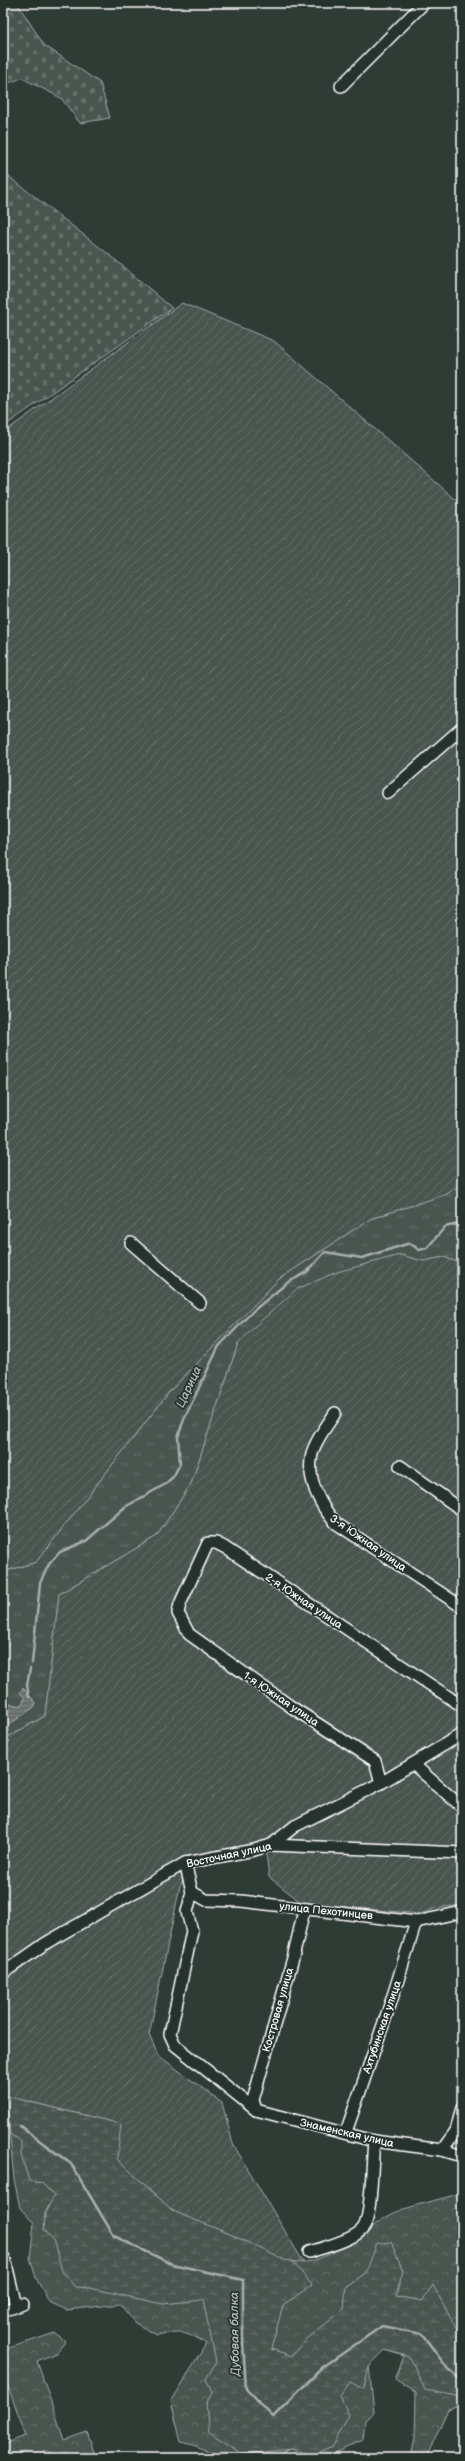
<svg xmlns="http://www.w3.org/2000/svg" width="465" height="2461" viewBox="0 0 465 2461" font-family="'Balsamiq Sans',sans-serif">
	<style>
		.grass { fill: url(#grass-tufts); stroke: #a4aaa7 }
		.forest { fill: url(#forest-crowns); stroke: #a4aaa7 }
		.wetland { fill: url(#wetland-marsh); stroke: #a4aaa7 }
		.cemetery { fill: url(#cemetery-stones); stroke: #a4aaa7 }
		.garden { fill: url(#garden-furrows); stroke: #a4aaa7 }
		.water { fill: url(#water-rules); stroke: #a9afac }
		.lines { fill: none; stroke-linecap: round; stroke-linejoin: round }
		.stream { stroke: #a9afac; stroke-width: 2.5 }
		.minor-casing { stroke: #fff; stroke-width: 14 }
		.minor { stroke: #26332d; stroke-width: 11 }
		.labels { text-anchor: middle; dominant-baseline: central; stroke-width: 3.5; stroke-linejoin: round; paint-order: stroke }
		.street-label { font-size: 11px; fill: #fff; stroke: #26332d }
		.water-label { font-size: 12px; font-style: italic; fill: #b8bcba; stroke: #26332d }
	</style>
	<defs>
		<pattern id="grass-tufts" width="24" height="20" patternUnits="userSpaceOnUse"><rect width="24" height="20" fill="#4a544f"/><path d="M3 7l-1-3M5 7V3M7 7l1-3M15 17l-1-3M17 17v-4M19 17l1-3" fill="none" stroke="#656e69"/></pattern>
		<pattern id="forest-crowns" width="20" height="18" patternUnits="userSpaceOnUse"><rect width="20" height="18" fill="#4a544f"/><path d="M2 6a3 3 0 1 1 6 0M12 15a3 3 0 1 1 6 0" fill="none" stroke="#656e69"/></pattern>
		<pattern id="wetland-marsh" width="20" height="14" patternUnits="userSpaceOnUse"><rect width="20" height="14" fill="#4a544f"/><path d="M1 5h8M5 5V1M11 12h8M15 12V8" fill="none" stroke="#656e69"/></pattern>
		<pattern id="cemetery-stones" width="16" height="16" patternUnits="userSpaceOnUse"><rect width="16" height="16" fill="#4a544f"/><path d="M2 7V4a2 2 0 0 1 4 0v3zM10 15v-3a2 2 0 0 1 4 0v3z" fill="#656e69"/></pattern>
		<pattern id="garden-furrows" width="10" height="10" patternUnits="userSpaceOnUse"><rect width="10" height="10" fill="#4a544f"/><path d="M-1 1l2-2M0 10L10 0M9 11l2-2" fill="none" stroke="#656e69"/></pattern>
		<pattern id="water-rules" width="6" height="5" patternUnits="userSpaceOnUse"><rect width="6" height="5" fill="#707975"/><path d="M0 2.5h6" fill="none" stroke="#5e6260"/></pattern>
	</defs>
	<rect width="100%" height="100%" fill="#2f3b35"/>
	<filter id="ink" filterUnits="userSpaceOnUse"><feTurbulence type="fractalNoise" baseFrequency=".025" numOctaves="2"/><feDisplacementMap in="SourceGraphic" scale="8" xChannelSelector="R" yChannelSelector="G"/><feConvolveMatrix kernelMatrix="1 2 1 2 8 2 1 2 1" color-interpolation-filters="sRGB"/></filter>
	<g filter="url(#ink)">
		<!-- grass -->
		<polygon class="grass" points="462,1183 462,1264 444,1257 423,1261 400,1255 238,1344 191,1484 157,1536 59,1594 45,1716 3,1740 3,1729 34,1707 36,1703 23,1688 25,1698 21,1706 11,1704 3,1708 3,1572 36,1562 170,1391 279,1279 370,1219 447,1194"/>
		<!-- forest -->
		<g class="forest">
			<path d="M6,2096c44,27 264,173 300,166 33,-6 56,-31 84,-47 17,-9 52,-16 72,-22v211l-14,5 -21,47 7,2h-23l4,-20 1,-45 -21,-14 9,-23 -19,-6 -16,16 5,46 -9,8 -2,20 -30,14 4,4h-37l-8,-9 -8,2 2,7h-61l-29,-12 -15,-4 -10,-40 35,-58c-20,-14 -25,-14 -49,-9l-22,-12 -15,-19 -53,6 -18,-8 -13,-24 -6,-20 4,-35 -14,-15 -6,-29z"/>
			<polygon points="55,2333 65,2342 56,2353 37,2361 64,2440 87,2432 96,2458 61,2458 46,2450 44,2458 6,2458 3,2456 3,2444 26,2436 3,2372 3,2350"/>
		</g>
		<!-- wetland -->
		<polygon class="wetland" points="6,2096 122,2124 232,2235 292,2261 312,2285 283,2305 271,2349 292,2356 308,2338 344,2309 346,2286 366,2273 377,2243 391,2242 403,2271 396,2296 422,2301 433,2285 457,2330 462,2336 462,2397 425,2390 410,2357 385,2350 369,2366 364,2389 350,2382 340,2396 349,2415 333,2446 310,2455 292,2449 243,2454 209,2432 206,2404 212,2393 206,2379 216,2362 203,2300 163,2304 89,2288 75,2287 62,2271 53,2239 44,2230 45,2213 54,2196 42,2183 29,2181 21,2155 21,2141 10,2134"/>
		<!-- cemetery -->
		<g class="cemetery">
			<polygon points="3,3 17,3 44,45 100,83 110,118 80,123 61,98 22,78 3,85"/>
			<polygon points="3,172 112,257 172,308 3,427"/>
		</g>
		<!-- garden -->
		<g class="garden">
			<polygon points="182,303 274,341 462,505 462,1183 447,1194 370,1219 279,1279 170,1391 36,1562 3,1572 3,433"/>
			<polygon points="400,1255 423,1261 444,1257 462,1264 462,1905 436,1908 421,1914 302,1903 269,1877 265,1845 194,1861 180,1886 149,2035 158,2055 222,2103 233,2144 304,2263 284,2260 232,2235 173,2211 117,2159 121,2124 6,2096 3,2090 3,1740 45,1716 59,1594 157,1536 191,1484 238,1344 255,1326 297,1289 337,1272"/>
		</g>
		<!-- water -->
		<polygon class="water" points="23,1688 36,1703 34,1707 3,1729 3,1708 11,1704 21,1706 25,1698 20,1693"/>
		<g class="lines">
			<!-- stream -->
			<g class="stream">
				<polyline points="32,1663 40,1583 49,1564 60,1552 86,1541 125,1507 164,1485 173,1477 180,1464 178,1437 184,1419 219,1346 253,1311 287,1283 307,1272 325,1252 362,1258 410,1243 419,1250 427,1248 445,1227 462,1223"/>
				<polyline points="29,1697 27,1685 30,1669"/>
				<polyline points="20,2126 71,2164 114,2236 172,2264 243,2280 243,2342 246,2389 273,2417 323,2367 382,2326 422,2334 448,2369 462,2381"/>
			</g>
			<!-- minor casing -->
			<g class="minor-casing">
				<g id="minor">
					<polyline points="341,86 424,3"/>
					<polyline points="388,793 462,728"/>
					<polyline points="131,1243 200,1303"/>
					<path d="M335,1413c-7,12 -20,27 -23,41 -6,24 8,53 25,70l125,83"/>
					<polyline points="400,1466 462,1510"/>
					<polyline points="413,1764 462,1807"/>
					<polyline points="381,1783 375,1761 290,1706 189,1634 178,1613 180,1604 208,1543 216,1543 224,1547 462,1706"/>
					<polyline points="271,1845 295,1826 381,1783 462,1734"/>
					<polyline points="185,1863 192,1892 187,1912 192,1931 170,2034 175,2045 256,2110 374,2141 442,2150 462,2156"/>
					<polyline points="192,1892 206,1900 241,1901 416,1922 462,1912"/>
					<polyline points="3,1973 46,1943 185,1863 254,1850 271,1845 462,1853"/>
					<polyline points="256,2110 253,2100 293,1958 304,1910"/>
					<polyline points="346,2132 391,2002 416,1922"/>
					<polyline points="442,2150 456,2131 462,2108"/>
					<path d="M309,2252c14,-4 48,-13 55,-25 8,-13 8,-69 10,-86"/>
					<polyline points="5,2260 16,2306"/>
					<polyline points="3,2311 23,2304"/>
				</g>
			</g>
			<!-- minor -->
			<use href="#minor" class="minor"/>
		</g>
	</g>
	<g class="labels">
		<!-- street labels -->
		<g class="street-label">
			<text transform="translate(368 1543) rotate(35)">3-я Южная улица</text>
			<text transform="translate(304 1601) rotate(34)">2-я Южная улица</text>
			<text transform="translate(281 1699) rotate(34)">1-я Южная улица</text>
			<text transform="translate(229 1855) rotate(-12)">Восточная улица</text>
			<text transform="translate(326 1911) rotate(6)">улица Пехотинцев</text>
			<text transform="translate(278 2010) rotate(-74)">Костровая улица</text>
			<text transform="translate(382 2027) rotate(-71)">Ахтубинская улица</text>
			<text transform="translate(347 2133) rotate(13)">Знаменская улица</text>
		</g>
		<!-- water labels -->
		<g class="water-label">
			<text transform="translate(189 1387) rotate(-65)">Царица</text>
			<text transform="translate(235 2334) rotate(-91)">Дубовая балка</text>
		</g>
	</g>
	<!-- margin -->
	<rect width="465" height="2461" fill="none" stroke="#26332d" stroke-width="16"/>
	<rect x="8" y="8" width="449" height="2445" fill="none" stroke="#fff" stroke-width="1.5" filter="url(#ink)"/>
</svg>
